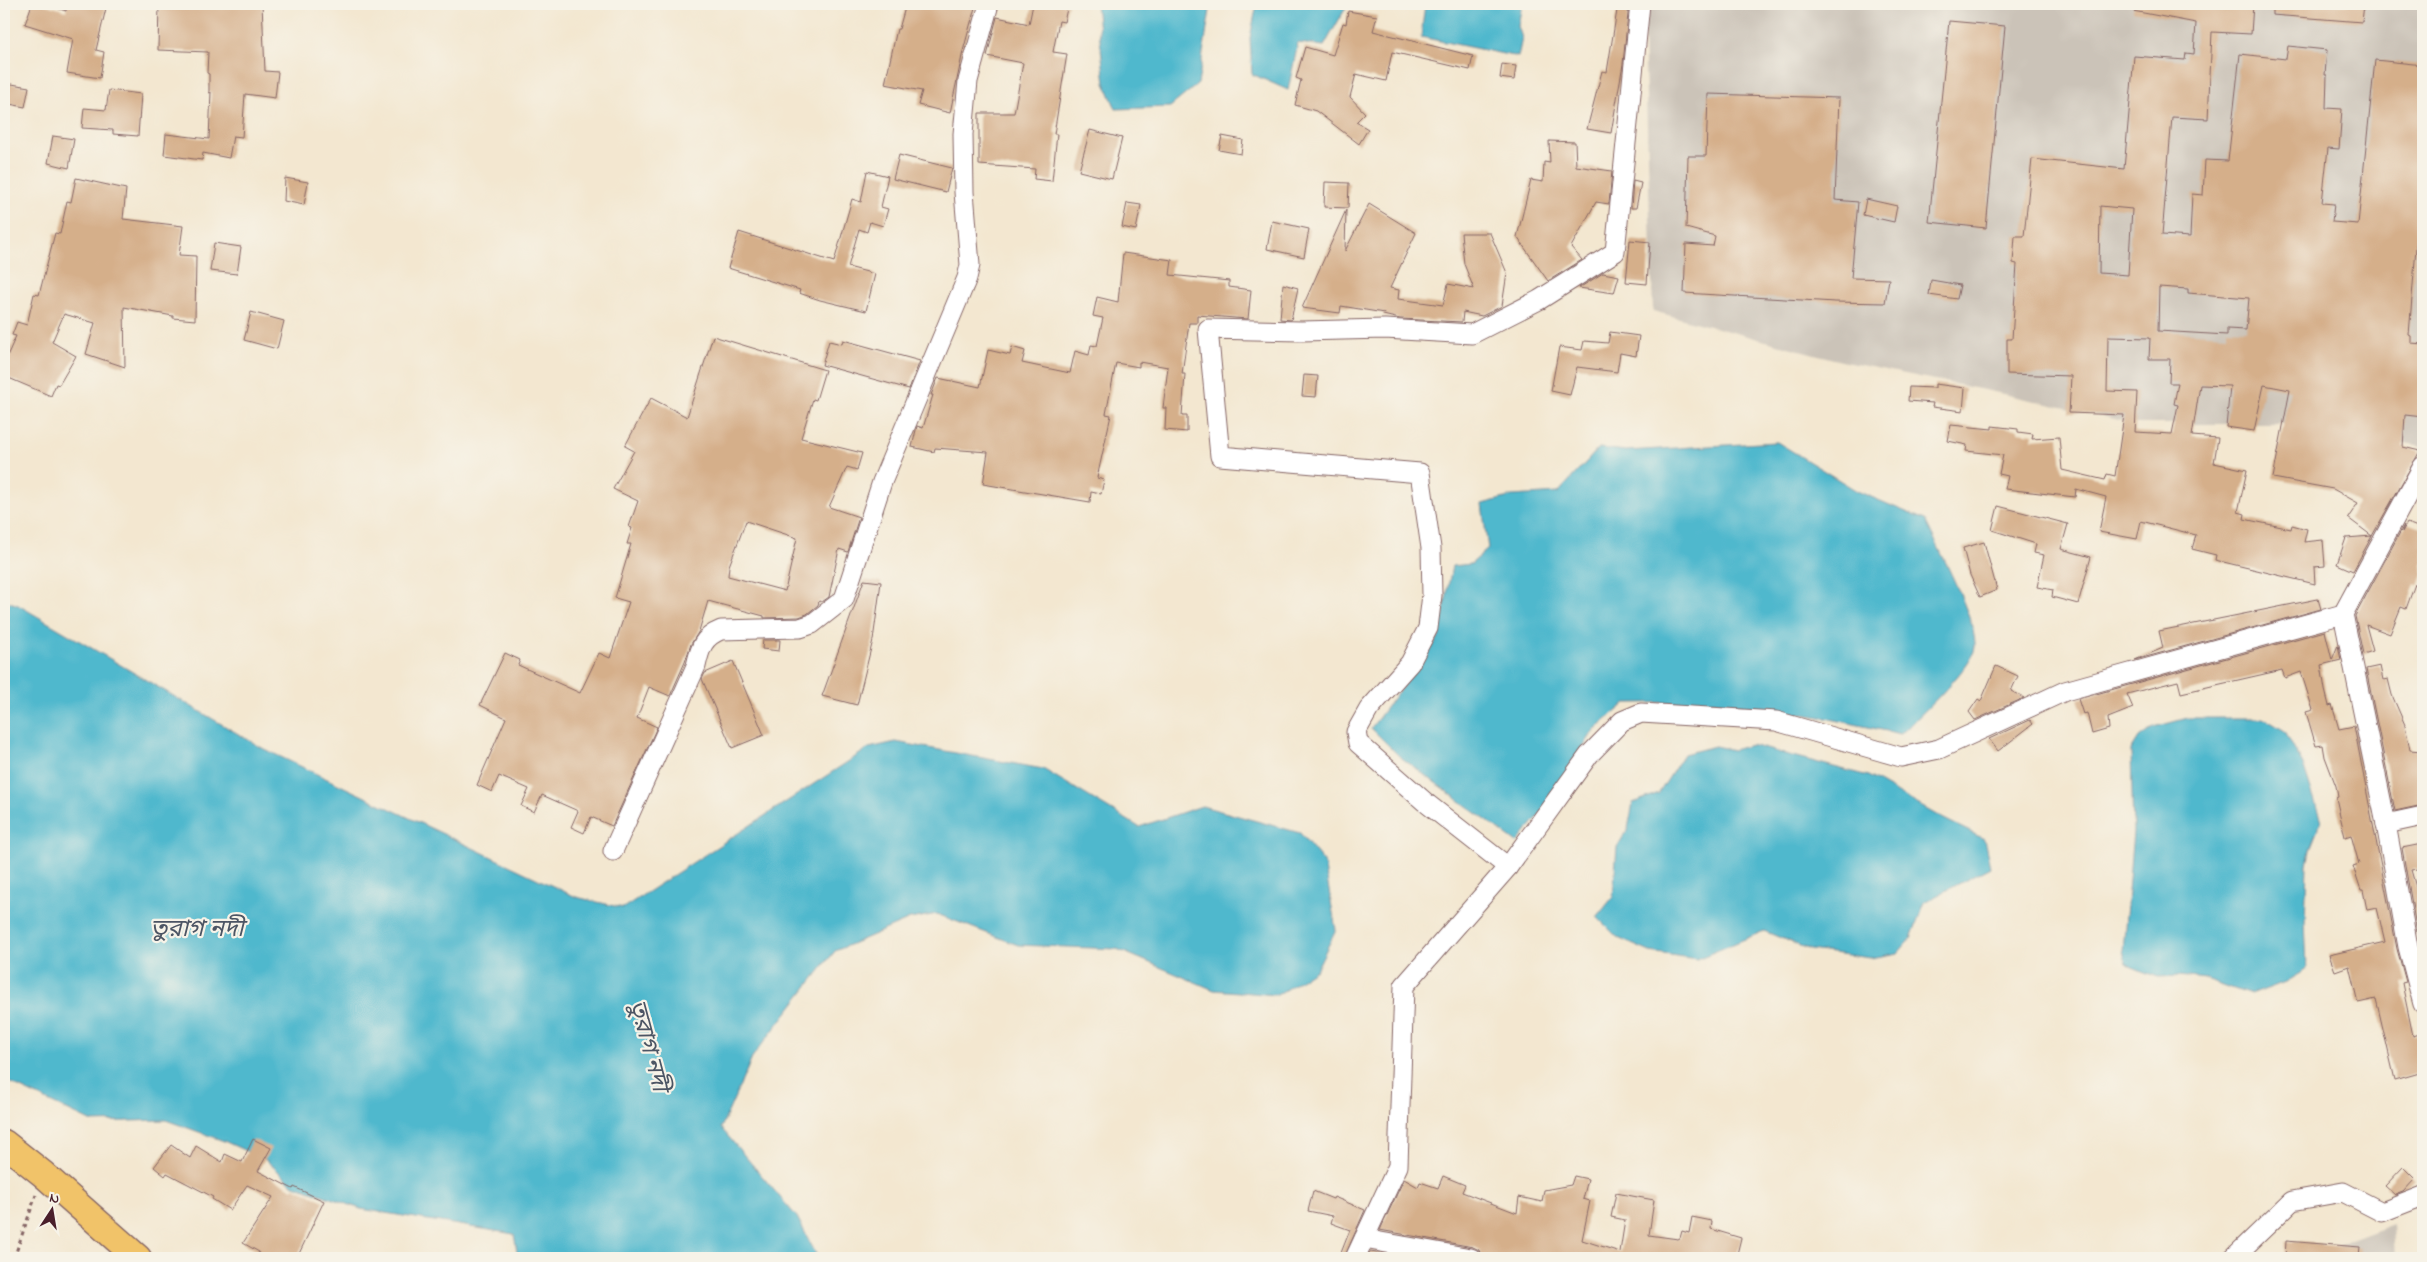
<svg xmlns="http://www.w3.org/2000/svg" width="2427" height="1262" viewBox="0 0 2427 1262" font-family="'Indie Flower','Noto Sans Bengali',sans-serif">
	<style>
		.industrial { fill: #cbc3b8 }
		.water { fill: #50b8cd; stroke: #4d6c7c }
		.building { fill: #d5af8a; fill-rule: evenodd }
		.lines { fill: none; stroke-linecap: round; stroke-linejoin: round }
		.minor-casing { stroke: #856565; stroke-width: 21 }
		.highway-casing { stroke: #856565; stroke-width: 29 }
		.path { stroke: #856565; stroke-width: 3; stroke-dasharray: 4 4; stroke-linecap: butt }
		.minor { stroke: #fff; stroke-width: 19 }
		.highway { stroke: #f1c369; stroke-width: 26 }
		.labels { text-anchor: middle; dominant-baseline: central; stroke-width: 4.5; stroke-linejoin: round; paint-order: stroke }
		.water-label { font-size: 24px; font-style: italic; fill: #4c5564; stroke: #f7f3e8 }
	</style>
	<rect width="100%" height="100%" fill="#f7f3e8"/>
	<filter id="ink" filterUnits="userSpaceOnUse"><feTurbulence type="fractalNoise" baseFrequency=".02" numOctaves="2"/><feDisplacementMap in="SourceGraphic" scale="10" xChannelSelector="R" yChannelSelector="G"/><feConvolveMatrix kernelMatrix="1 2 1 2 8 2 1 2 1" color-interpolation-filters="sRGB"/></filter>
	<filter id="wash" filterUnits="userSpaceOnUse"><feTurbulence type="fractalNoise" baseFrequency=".0096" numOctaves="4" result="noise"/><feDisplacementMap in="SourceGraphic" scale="20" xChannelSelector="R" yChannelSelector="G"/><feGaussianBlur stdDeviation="1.12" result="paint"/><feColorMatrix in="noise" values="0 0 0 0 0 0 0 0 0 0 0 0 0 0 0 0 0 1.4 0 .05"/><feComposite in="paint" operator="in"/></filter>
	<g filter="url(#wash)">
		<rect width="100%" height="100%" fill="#f3e7d0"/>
		<!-- industrial -->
		<g class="industrial">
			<polygon points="1643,4 2423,4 2423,446 2283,424 2137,424 1994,392 1841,361 1653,311"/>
			<polygon points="2393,1224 2395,1258 2302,1258"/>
		</g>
		<!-- water -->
		<g class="water">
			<polygon points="1096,4 1211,4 1198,84 1170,107 1116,109 1105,83"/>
			<polygon points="1257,4 1348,4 1324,46 1298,43 1288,90 1252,74 1250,38"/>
			<polygon points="1425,4 1522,4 1518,26 1522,38 1518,57 1421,37"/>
			<path d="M1777,442l80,49 68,29c13,27 52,101 50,127 -2,20 -58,71 -74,87l-80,-17 -101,-15 -94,1 -32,27 -48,77 -29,36 -118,-87 -28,-28 68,-91 13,-71 19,-2 17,-15 -6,-45 31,-8 45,-3 41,-45 27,3z"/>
			<polygon points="4,600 18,605 264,749 576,897 623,908 869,748 896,742 1043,769 1139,827 1202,806 1300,833 1324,862 1336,930 1316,970 1277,995 1214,990 1117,949 1018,945 937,914 910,919 835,951 753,1056 721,1128 797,1217 818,1258 518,1258 514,1234 361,1209 292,1184 266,1160 224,1141 166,1120 92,1122 4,1080"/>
			<polygon points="2188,718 2257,718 2267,720 2285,731 2303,765 2321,821 2310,849 2307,864 2305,921 2307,969 2285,982 2251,995 2206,979 2179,976 2158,977 2134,968 2126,963 2123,951 2133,832 2131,751 2139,738 2154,727"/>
			<polygon points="1751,745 1868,776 1940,817 1984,839 1990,867 1925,902 1911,938 1898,953 1871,958 1810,950 1764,931 1697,959 1650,952 1618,938 1597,917 1613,897 1617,847 1628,829 1633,803 1659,793 1684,754 1715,746 1733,750"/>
		</g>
		<g id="blocks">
			<!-- building -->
			<g class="building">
				<polygon points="32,4 44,4 66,11 67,4 107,4 96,50 104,52 100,78 67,73 73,39 25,24"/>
				<polygon points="159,4 262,4 265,71 278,72 275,98 245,94 242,137 233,136 229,158 203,153 202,160 164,155 166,134 209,139 211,92 209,93 209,74 207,73 208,52 158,50"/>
				<polygon points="906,4 976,4 963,51 950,113 918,105 922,91 885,84 897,29 899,29"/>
				<polygon points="1033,4 1068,4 1064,22 1059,21 1053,52 1067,54 1054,134 1057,134 1052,181 1034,179 1035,169 979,165 979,113 1014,113 1023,63 987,56 997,17 1029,24"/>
				<polygon points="1618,4 1629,4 1623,64 1611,133 1587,129 1602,71 1607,72"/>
				<path d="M2134,4h119l-2,30 -39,-2 -4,87 -36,-2 -10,118 28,2 2,-43 11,1 2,-35 23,1 12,-107 46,5 2,-13 39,4 -2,25h2l-1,33 16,1 -3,40 -11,-1 -6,55 12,1 -2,18 26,2 17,-164 48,5v146l-4,-1 -10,125 2,1v7l12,1v73l-18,-2 -2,32 17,4 -48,85 -24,-18 10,-15 -25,-14 -60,-11 17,-88 -26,-5 -10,46 -28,-4 4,-41 -30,-1 -8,51 26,2 -4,25 33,7 -9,42 7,2 -1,5 47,10 1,-4 15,4 -3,13 19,-2 2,26 -11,1 1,17 -100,-24 1,-5 -24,-6 4,-14 -55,-14 -4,18 -38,-7 7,-35 -30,-8 -1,8 -70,-8 3,-13 -9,-2 4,-19 -37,-4 1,-6 -19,-4 3,-16 41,4v-3l26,3v3l15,2 -1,5 27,-2 3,33 43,10 2,-6 8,2 9,-61 -55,-2 2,-37 -64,-2v-35h5l5,-75 -4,-1 2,-27h9l8,-77 92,10 10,-113 51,4 1,-7 8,1 2,-31 -63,-12zM2100,206l32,3 -4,66 -29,-2zM2159,287l29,2v4l61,5 -3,32 -19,-1v6l-69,-4zM2108,337l42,1 -1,21h21l-1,24h9l-4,21 4,1 -6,29 -37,-2 2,-40 -30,-1z"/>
				<polygon points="2272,4 2364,4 2362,22 2272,15"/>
				<polygon points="1348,11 1377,16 1373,31 1473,56 1470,70 1392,52 1386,81 1356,74 1350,97 1365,113 1356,122 1368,129 1359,144 1316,111 1295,105 1301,80 1296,78 1305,47 1333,55 1343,23 1346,24"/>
				<polygon points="1949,21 2005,26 1986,228 1929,222"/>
				<polygon points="1502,64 1516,66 1514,80 1500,78"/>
				<polygon points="6,83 29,87 25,107 4,103"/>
				<polygon points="109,90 141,94 138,136 113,134 113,130 82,128 84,108 106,110"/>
				<polygon points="1708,94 1839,98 1835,200 1858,202 1851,278 1889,279 1885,303 1835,302 1684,293 1686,244 1713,246 1715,236 1686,228 1688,156 1706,156"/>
				<polygon points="1090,130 1122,138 1112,179 1079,171"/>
				<polygon points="53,136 74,139 69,168 48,163"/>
				<polygon points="1222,136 1243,140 1241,154 1219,150"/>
				<polygon points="1549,141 1575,142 1576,166 1612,171 1609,204 1596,202 1571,247 1582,260 1548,281 1517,237 1531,180 1543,182 1544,162 1550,163"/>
				<polygon points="899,155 952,168 946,192 893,179"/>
				<polygon points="867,171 888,176 881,207 888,209 883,226 870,222 867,232 859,229 848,267 875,274 866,311 820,300 799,293 800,290 728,268 739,232 834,262 852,199 861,202"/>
				<polygon points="76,178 126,189 123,219 183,226 179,255 196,256 195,320 173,318 173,316 124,307 125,367 86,354 95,323 64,314 52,342 76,356 59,385 56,384 51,396 4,376 4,363 16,336 12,335 17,322 27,325 34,294 39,295 55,233 60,234 67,201 71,202"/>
				<polygon points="285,178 308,182 304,205 284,201"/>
				<polygon points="1633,181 1641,183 1636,208 1631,208"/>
				<polygon points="1325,182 1349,183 1348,208 1324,207"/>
				<polygon points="1866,199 1897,206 1894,222 1863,215"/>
				<polygon points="1127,203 1141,205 1136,230 1122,227"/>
				<polygon points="1369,204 1416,233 1390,288 1399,290 1398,299 1443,305 1448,284 1474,289 1464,264 1461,233 1490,233 1507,273 1502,306 1482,316 1463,312 1462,322 1400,319 1383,315 1384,313 1341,306 1340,313 1302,308 1346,210 1345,251"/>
				<polygon points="1272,221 1309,229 1304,257 1267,249"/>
				<polygon points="1630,240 1650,242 1647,284 1626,282"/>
				<polygon points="214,243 241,247 237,274 210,271"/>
				<polygon points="1123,253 1172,260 1170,275 1229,281 1229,287 1251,290 1248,319 1197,315 1197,323 1189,323 1182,374 1185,374 1182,416 1187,416 1187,432 1165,430 1166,408 1163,408 1168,367 1139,362 1139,367 1116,363 1106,414 1111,415 1097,478 1104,480 1101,494 1091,492 1090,502 983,484 988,452 935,448 934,452 912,447 917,426 923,428 933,395 931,395 938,378 980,387 988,350 1010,355 1012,347 1025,351 1022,363 1070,373 1075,351 1089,355 1091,345 1097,346 1103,318 1093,316 1097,297 1118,302"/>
				<polygon points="1603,273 1619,276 1614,293 1579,288"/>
				<polygon points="1931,280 1960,285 1957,299 1929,295"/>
				<polygon points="1283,284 1298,288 1291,320 1280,319"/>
				<polygon points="251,312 284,321 277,349 244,340"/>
				<polygon points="1610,332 1639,336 1636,356 1620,353 1617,372 1577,367 1570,395 1551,391 1559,347 1582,350 1584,341 1608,343"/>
				<path d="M713,336l112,34 -9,30 -3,-1 -12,39 61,15 -5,17 -10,-3 -18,40 30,10 -11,35 -9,-3 -10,48 -7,5 -3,-1 -1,4 -11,9 -8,3 -35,1v-2l-56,-15 -9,30 -8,13 -6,18 -15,34 -21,-9 -12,31 20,9 -45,99 -21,-9 -7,16 -13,-6 7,-16 -36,-16 -8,17 -13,-6 8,-17 -30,-13 -7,16 -15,-7 29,-67 -26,-13 25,-52 15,7 -2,5 62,28 19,-40 11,5 19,-56 -14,-4 16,-54h-4l5,-16 -3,-1 9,-26 -25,-12 21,-38 -9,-5 26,-48 36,19zM746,521l51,17 -12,53 -57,-15 1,-10z"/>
				<polygon points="843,340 920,361 909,389 822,365 829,341 842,344"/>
				<polygon points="1304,375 1318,376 1316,397 1302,396"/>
				<polygon points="1935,384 1965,388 1963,411 1932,407 1933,403 1908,401 1909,387 1935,388"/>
				<polygon points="1998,506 2068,524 2061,549 2091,557 2078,604 2052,597 2053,590 2037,587 2044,555 2034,553 2036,544 1992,530"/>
				<polygon points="2407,523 2423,529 2423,575 2419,586 2415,584 2406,609 2401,607 2390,634 2366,625 2373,651 2363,654 2355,616 2404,525 2402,532"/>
				<polygon points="2372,536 2353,571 2337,564 2346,538"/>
				<polygon points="1984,542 1997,590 1980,597 1970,575 1963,548"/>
				<polygon points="864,580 881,582 873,640 857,705 822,696"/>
				<polygon points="2318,599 2321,609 2135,660 2163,648 2159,631"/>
				<polygon points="2325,631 2332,660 2338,645 2341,660 2321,665 2325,690 2329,706 2332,705 2339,729 2354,726 2397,949 2406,982 2402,983 2404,993 2413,1036 2423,1033 2423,1072 2395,1080 2376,999 2358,1003 2349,966 2335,971 2329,955 2385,942 2377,908 2367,910 2363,890 2361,890 2353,866 2359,864 2351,835 2345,837 2336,798 2338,797 2336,786 2325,757 2323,745 2316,746 2306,712 2313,710 2301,672 2285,678 2282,670 2181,693 2178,681 2127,694 2133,708 2108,718 2109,729 2092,734 2087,713 2083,714 2078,699"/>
				<polygon points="763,640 780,640 779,651 762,649"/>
				<polygon points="733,661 764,735 732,748 702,679 705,673"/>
				<polygon points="1996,666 2018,676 2011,691 2024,698 1975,720 1969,712 1978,699 1981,701"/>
				<polygon points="2380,666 2383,680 2388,679 2392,695 2405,725 2410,750 2421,751 2421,758 2423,758 2423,805 2395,811 2366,669"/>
				<polygon points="2030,720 2033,724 1998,751 1989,739"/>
				<polygon points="2422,844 2423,868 2411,870 2420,901 2423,900 2423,930 2417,932 2402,848"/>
				<polygon points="253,1139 271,1148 258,1171 293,1189 294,1187 324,1201 297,1258 255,1258 259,1252 243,1243 273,1197 247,1185 230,1210 212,1199 213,1197 167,1173 165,1176 154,1167 171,1145 190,1158 196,1146 222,1162 225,1154 242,1162"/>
				<polygon points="2403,1167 2415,1179 2403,1192 2395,1195 2385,1186"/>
				<polygon points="1443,1176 1465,1185 1462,1192 1517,1213 1519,1197 1542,1202 1544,1190 1571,1185 1574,1176 1588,1179 1583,1199 1590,1201 1582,1240 1620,1252 1625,1220 1611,1217 1616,1193 1654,1200 1649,1235 1678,1239 1680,1238 1682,1231 1689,1233 1692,1217 1712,1221 1711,1229 1741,1238 1736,1258 1482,1258 1479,1250 1473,1247 1380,1230 1404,1179 1418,1187 1420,1182 1438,1188"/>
				<polygon points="1313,1191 1333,1199 1334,1197 1365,1210 1344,1258 1339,1258 1350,1230 1331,1223 1333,1216 1308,1211"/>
				<polygon points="2286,1241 2360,1247 2359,1258 2285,1258"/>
				<polygon points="1370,1252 1408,1258 1367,1258"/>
			</g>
		</g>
	</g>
	<g filter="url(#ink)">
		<use href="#blocks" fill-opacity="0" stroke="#856565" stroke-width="1"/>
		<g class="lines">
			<!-- minor casing -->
			<g class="minor-casing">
				<g id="minor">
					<polyline points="2343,614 2386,824"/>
					<polyline points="2423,816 2386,824 2408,947 2423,1004"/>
					<path d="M613,851l83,-185c4,-18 7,-29 25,-36l79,-2 12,-4 32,-25 38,-117 85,-204 3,-13 -6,-73 -1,-58 5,-53 21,-77"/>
					<polyline points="1508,867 1425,802 1358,743 1356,732 1369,709 1410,663 1428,628 1432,595 1431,548 1420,473 1220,456 1208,329 1301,331 1385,329 1472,334 1539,300 1615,252 1640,4"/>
					<polyline points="1364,1239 1471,1258"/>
					<polyline points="1355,1258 1398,1166 1404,986 1508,867 1589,755 1622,721 1641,713 1776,721 1901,757 1939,749 2065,691 2343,614 2423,466"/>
					<polyline points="2233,1258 2292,1201 2343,1192 2382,1212 2423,1196"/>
				</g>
			</g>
			<!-- highway casing -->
			<g class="highway-casing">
				<polyline id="highway" points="4,1143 43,1174 138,1258"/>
			</g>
			<!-- path -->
			<polyline class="path" points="14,1258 36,1195"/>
			<!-- minor -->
			<use href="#minor" class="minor"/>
			<!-- highway -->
			<use href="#highway" class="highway"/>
		</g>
	</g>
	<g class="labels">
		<!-- water labels -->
		<g class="water-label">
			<text x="197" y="930">তুরাগ নদী</text>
			<text transform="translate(647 1046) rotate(75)">তুরাগ নদী</text>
		</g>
	</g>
	<!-- margin -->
	<rect width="2427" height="1262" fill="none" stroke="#f7f3e8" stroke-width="20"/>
	<!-- north arrow -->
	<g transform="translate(52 1210) rotate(12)" stroke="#f7f3e8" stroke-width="4" paint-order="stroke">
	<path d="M0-4L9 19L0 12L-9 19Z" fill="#4a1f2b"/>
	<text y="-8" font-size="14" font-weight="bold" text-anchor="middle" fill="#4a1f2b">N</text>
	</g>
</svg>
